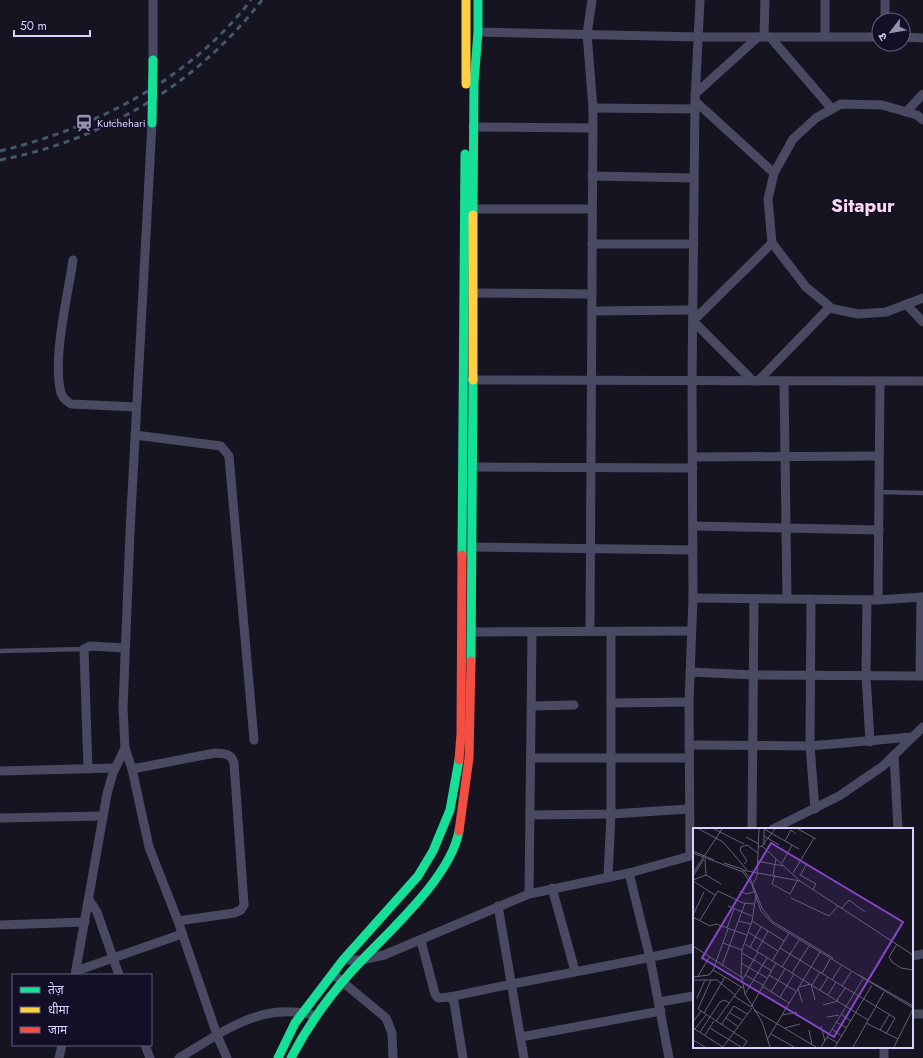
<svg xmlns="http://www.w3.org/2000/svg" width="923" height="1058" viewBox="0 0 923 1058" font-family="Jost,'Noto Sans Devanagari',sans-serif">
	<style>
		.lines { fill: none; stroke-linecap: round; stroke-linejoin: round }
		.lane { stroke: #4a4962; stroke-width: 4.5 }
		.street { stroke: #4a4962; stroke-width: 9 }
		.fast { stroke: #16e098; stroke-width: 9 }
		.slow { stroke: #ffcf43; stroke-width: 9 }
		.jam { stroke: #f24e42; stroke-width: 9 }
		.rail { stroke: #43596b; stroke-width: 3; stroke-dasharray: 6 5; stroke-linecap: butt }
		.fast-bridge { stroke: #16e098; stroke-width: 9 }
		.labels { text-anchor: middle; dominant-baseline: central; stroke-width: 3; stroke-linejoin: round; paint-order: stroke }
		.poi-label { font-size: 11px; fill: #d9d4ff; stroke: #130f26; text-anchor: start }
		.town-label { font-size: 19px; font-weight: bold; fill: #ffd6f0; stroke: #130f26 }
		.inset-road { fill: none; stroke: #64617a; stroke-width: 1 }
		.view { fill: #8945c9; fill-opacity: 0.15; stroke: #8945c9; stroke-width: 2 }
		.inset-edge { fill: none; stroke: #d9d4ff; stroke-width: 2 }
	</style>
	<rect width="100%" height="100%" fill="#161421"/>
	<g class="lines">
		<!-- lane -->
		<g class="lane">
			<polyline points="879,492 923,493"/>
			<polyline points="0,651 84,649"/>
		</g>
		<!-- street -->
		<g class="street">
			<polyline points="153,0 153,60"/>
			<polyline points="825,0 825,37"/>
			<polyline points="885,0 885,20"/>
			<polyline points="478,32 699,37 879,37"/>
			<polyline points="764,37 765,0"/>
			<polyline points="770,37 832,109"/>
			<polyline points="903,37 923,38"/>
			<polyline points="695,94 758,37"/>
			<polyline points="695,101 774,173"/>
			<polyline points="593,108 695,109"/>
			<polyline points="906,112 923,94"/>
			<polyline points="923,120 917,115 882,105 841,104 816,118 793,139 774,173 768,199 772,243 806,287 829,306 829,308 858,314 886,312 923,298"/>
			<polyline points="152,123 130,532 123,708 125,748 132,769 149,847 178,921 217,1035 227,1058"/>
			<polyline points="473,127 593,128"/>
			<polyline points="592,176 694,178"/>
			<polyline points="473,209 592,209"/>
			<polyline points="592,244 694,244"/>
			<path d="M73,260c-5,35 -21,99 -12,133 2,5 5,8 10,11l65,3"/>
			<polyline points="472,293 592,294"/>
			<polyline points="907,305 923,322"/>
			<polyline points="592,311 693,310"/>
			<polyline points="472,380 923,381"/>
			<polyline points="753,381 693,321 772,243"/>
			<polyline points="758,381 829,308"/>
			<polyline points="784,381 787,599"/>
			<polyline points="135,435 221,446 229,456 254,740"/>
			<polyline points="693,457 879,456"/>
			<polyline points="473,467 693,468"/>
			<polyline points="693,526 879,530"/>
			<polyline points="473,547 693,550"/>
			<polyline points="693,598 878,600 923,597"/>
			<polyline points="811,599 810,746 815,809"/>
			<polyline points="867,600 866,675 870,742"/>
			<polyline points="878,600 880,381"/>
			<polyline points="590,631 593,108 587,34 592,0"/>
			<polyline points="472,632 691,631"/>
			<polyline points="690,672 754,675 923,676"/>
			<polyline points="920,676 921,597"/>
			<polyline points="611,703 689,702"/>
			<polyline points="532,706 574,705"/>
			<polyline points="689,745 810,746 912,737"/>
			<polyline points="894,755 898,829"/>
			<polyline points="531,758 689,758"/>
			<polyline points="88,769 84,649 90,646 125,648"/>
			<path d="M132,769l83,-16c10,1 16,0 19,10l10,142 -3,5 -7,3 -56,8"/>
			<polyline points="0,771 115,768"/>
			<polyline points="531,815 611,814 689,809"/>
			<polyline points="0,818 103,816"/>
			<polyline points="752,829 754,599"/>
			<polyline points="773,829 839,796 883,766 923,727"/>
			<polyline points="690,855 689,702 693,598 692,382 695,101 700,0"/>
			<polyline points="629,873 650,958 669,1058"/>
			<polyline points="608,876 611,814 611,632"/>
			<polyline points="552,888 575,971"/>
			<polyline points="529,894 532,632"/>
			<polyline points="89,900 97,912 119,975"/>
			<polyline points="498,906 524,1058"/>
			<polyline points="0,925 85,922"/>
			<polyline points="421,941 435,994 438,998 450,997 454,1002 463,1058"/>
			<polyline points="912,956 923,954"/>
			<polyline points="343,960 362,960 384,955 529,894 629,873 694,855"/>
			<polyline points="76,971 182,934"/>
			<polyline points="333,974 386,1018 392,1033 393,1058"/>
			<polyline points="75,975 107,794 113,773 125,748"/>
			<path d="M450,997c81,-18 163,-31 244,-49"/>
			<polyline points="659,1002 694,996"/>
			<polyline points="912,1014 923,1014"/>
			<polyline points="521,1037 661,1011"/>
			<polyline points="145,1045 150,1058"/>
			<polyline points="884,1047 884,1058"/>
			<polyline points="59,1058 62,1045"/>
			<path d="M179,1058c44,-26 83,-58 137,-42"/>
		</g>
		<!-- fast -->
		<g class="fast">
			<polyline points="473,215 474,83 478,32 478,0"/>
			<polyline points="462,555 465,154"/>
			<polyline points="471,661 473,380"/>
			<polyline points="278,1058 295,1023 343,960 418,876 433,851 450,810 459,760"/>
			<path d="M291,1058c16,-31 36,-59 59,-85 33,-37 100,-93 109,-142"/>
		</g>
		<!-- slow -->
		<g class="slow">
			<polyline points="466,0 466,84"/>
			<polyline points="473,380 473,215"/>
		</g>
		<!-- jam -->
		<g class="jam">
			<polyline points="459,760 461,734 462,555"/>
			<polyline points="459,831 469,758 471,661"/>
		</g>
		<!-- rail -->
		<g class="rail">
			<path d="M0,151c96,-23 190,-72 251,-151"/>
			<path d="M0,160c104,-20 197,-76 262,-160"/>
		</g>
		<!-- fast-bridge -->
		<polyline class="fast-bridge" points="152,123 153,60"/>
	</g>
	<!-- icons -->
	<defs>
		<g id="station-bare" transform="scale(1.38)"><path d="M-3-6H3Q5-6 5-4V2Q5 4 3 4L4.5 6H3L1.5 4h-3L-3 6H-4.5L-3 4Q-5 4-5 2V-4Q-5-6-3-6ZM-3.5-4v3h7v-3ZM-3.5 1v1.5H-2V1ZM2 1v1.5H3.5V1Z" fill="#9591b1" stroke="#130f26" stroke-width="2.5" paint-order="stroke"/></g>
	</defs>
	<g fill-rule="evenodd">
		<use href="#station-bare" x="84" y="123"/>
	</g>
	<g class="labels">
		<!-- poi labels -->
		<g class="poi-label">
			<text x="97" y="123">Kutchehari</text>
		</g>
		<!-- town labels -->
		<g class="town-label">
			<text x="863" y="205">Sitapur</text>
		</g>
	</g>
	<!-- overview -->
	<g transform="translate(693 828)">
		<rect width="220" height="220" fill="#161421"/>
		<path class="inset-road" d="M6,1l24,13 24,28M21,1l30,15M71,1l35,20M105,1l18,10M71,2v15M71,8l15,9M53,9l13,7M92,13l6,-11 5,4M69,18l13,-17M66,19l3,-1 38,35M0,23l21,9M0,25l50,19 9,13 9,26 11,12 141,85M12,31l1,16M64,33l26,5M31,35l18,6 8,9 12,30 10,13 61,37M89,35l10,-18M51,36l3,-3 -7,-11 1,-3 6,-2 11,8M49,42l58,11 113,74M0,45l29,-44M100,45l21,-35M80,47l3,-16M82,47l-3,9 18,10 7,-13M107,47l16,9 -3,5M0,48l11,-17M107,48l7,-13M0,52l13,-5 15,9M0,53l22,14M60,56l4,-8 2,-47M47,63l7,3 9,-3M63,67l-4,26 -10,29 -1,24 4,20 17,28 8,25M98,70l38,18 9,-10M35,78l24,10M149,80l7,-8 16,12M0,87l11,-23M0,89l17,9 6,-2 31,11M7,92l18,-29 25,12 11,1M45,93l13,3M59,93l32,20M34,100l7,-19M35,101l-15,41 30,18M55,104l30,19M30,115l19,7M52,116l123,76M204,116l-8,13 3,5 9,6 12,2M0,118l48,31M57,119l11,-20M87,120l115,70 -9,16M64,123l11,-20M49,125l30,18M79,133l17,-28M48,135l26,15M29,138l23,-63M89,139l17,-27M99,145l17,-27M129,146l8,-15M52,147l18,10M76,147l27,16M166,147l54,31M5,148l12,-20M0,149l16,-2 4,-5M50,151l15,-27M0,152h24l18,15M18,152l-13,29 49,32 -4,6M139,152l9,-14M119,157l8,-13M69,158l27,17M149,158l9,-14M106,159l12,-3 4,16M105,160l4,14M127,162l8,-13M78,164l14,-23M52,166l22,-36M135,167l8,-13M41,168l17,11 25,-44M87,169l14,-23M4,170l8,-18M144,172l8,-12M130,177l15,-4M61,182l62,37M11,185l21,-36M37,185l12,7M148,186l10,7M89,187l15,-3M134,189l12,-2M33,190l11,8M23,193l25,-34M0,194l8,-11M143,194l11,6M173,195l32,16M28,197l13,-19 13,8M128,198l4,15M0,200l30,19M17,200l31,19M92,200l15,-4M2,201l11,-14M139,201l10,7M116,202l3,15M187,202l9,-15M7,204l20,-30 5,-2 4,3M78,206l23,13M12,207l9,-14M134,209l11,6M0,212l12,7M74,212l53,-88M30,219l29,-39M128,219l42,-68M142,219l37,-62M160,219l31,-55M201,219l19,-38"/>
		<path class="view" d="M78,15l132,79 -69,115 -132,-79z"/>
		<rect width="220" height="220" class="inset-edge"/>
	</g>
	<!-- legend -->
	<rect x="12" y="974" width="140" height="72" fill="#130f26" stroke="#625e7d"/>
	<rect x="20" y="987" width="20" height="6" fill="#16e098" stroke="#625e7d"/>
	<text x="48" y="994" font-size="12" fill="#d9d4ff">तेज़</text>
	<rect x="20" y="1007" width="20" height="6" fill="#ffcf43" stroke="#625e7d"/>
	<text x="48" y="1014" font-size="12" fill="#d9d4ff">धीमा</text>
	<rect x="20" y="1027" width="20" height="6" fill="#f24e42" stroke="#625e7d"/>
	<text x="48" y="1034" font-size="12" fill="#d9d4ff">जाम</text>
	<!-- north arrow -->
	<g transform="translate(891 32) rotate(239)"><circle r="19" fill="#130f26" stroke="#625e7d"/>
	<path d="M0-3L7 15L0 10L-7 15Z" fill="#9591b1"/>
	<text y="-6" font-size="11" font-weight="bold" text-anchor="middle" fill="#d9d4ff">उ</text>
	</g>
	<!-- scale -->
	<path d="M14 30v6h76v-6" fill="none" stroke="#d9d4ff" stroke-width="2"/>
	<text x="20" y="30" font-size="12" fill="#d9d4ff" stroke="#130f26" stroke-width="3" paint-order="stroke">50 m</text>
</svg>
